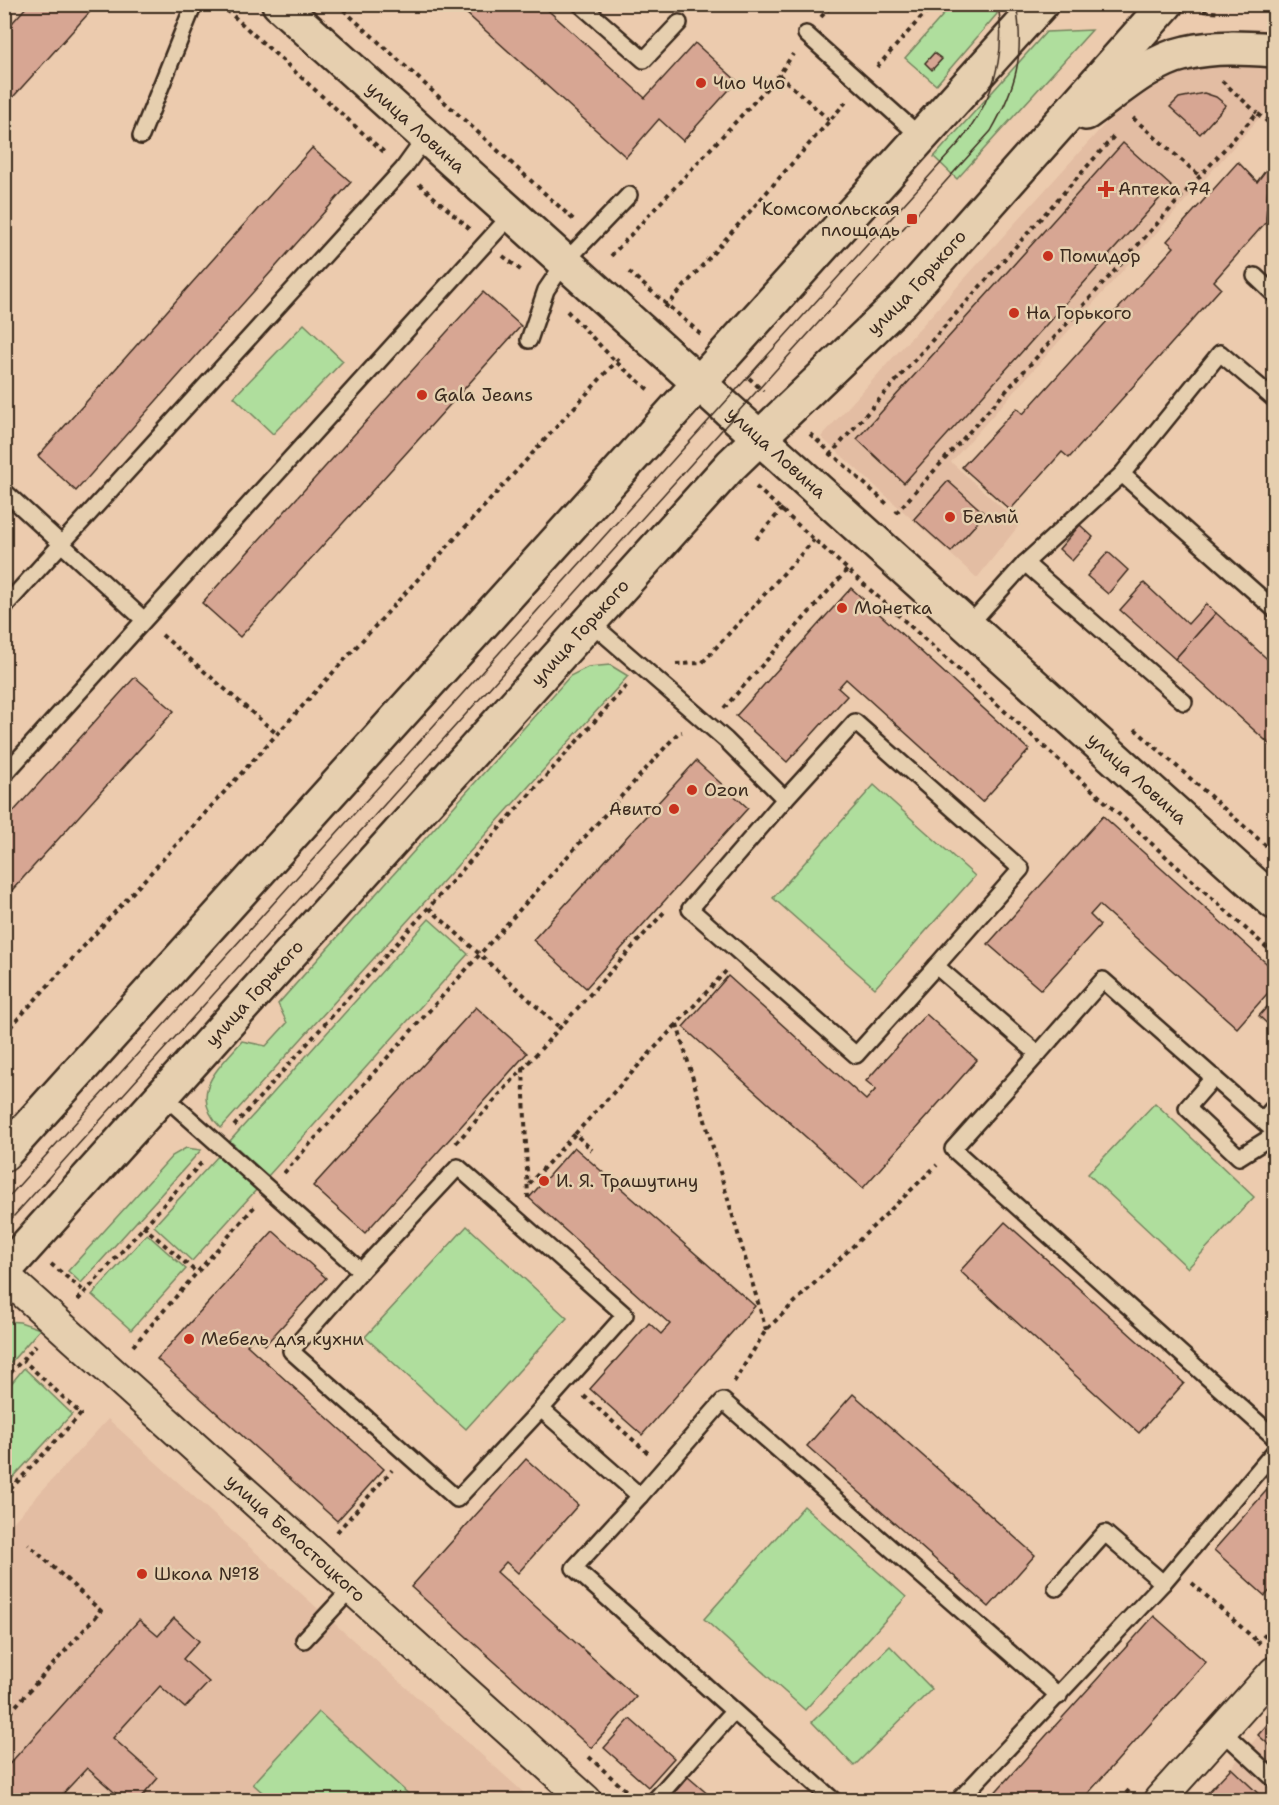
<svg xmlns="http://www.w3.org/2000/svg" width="1279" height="1805" viewBox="0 0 1279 1805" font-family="'Shantell Sans',sans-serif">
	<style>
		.built { fill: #e3bda3 }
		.green { fill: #afde9d; stroke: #75845e; stroke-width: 1.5 }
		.building { fill: #d7a693; stroke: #3b2a1e; stroke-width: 1.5 }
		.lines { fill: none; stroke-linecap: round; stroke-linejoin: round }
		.service-casing { stroke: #3b2a1e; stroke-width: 20 }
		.minor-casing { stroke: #3b2a1e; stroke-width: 34 }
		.tertiary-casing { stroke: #3b2a1e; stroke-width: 38 }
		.secondary-casing { stroke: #3b2a1e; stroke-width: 38 }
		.path { stroke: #3b2a1e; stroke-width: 4; stroke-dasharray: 4.5 4.5; stroke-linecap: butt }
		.service { stroke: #e6cfaf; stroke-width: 15 }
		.minor { stroke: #e6cfaf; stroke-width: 30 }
		.tertiary { stroke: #e6cfaf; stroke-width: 33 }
		.secondary { stroke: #e6cfaf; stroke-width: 33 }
		.tram { stroke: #3b2a1e; stroke-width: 1.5 }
		.poi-dot { fill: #c8321e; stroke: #e6cfaf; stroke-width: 2 }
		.labels { text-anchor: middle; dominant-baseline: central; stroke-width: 5; stroke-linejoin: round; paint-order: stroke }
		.poi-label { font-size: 18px; fill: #3b2a1e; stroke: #e6cfaf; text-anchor: start }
		.street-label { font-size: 18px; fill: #3b2a1e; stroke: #e6cfaf }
	</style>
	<rect width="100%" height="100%" fill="#eccbae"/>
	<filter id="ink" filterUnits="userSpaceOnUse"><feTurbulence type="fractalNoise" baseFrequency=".0167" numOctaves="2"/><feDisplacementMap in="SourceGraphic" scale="12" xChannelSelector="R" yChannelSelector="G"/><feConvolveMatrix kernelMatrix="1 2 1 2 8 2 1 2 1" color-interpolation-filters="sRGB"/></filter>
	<g filter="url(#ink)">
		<!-- built -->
		<g class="built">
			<polygon points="1225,64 1274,65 1274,93 1271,105 951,462 1020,524 977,578 821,437 1104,125 1130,103 1173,76 1195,68"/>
			<polygon points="108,1419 326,1616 532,1800 5,1800 4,1532"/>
			<polygon points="1274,1717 1274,1800 1201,1800 1231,1768"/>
		</g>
		<!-- green -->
		<g class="green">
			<polygon points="952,5 996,5 997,14 936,85 905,58"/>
			<polygon points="1092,30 957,179 934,157 1046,32"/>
			<polygon points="304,324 343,361 273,434 234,397"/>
			<path d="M610,665l18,11 -407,452c-34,-35 -3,-59 21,-87l24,5 21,-23 -9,-19 292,-328 18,-9z"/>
			<polygon points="874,785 975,876 875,988 773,898"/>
			<polygon points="429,919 468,954 268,1176 230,1141"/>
			<polygon points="1155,1103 1254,1197 1188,1268 1088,1174"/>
			<polygon points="186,1148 201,1150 81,1283 68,1271 172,1156"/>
			<polygon points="219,1155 257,1189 192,1261 154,1226"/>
			<polygon points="467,1226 567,1318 466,1429 365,1337"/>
			<polygon points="147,1234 186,1269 131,1330 92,1295"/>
			<polygon points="5,1321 20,1322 40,1329 5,1369"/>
			<polygon points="24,1368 72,1414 5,1486 5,1391"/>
			<polygon points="804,1506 906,1597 805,1710 704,1619"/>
			<polygon points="890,1646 932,1689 854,1766 812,1722"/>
			<polygon points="319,1712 415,1800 271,1800 253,1784"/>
		</g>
		<!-- building -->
		<g class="building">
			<polygon points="29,4 97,4 4,107 4,32"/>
			<polygon points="456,4 541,4 645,98 695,43 737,81 683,141 659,119 626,157"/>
			<polygon points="934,53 942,59 932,70 925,63"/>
			<polygon points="1204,93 1216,97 1226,105 1200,134 1170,107 1179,98"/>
			<polygon points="1123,143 1171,186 904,483 857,439"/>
			<polygon points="312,148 351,182 76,491 38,456"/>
			<polygon points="1238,162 1257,182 1269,166 1266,222 1214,281 1221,288 1069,458 1062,452 1010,510 962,467 1017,408 1023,414 1174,247 1167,241"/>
			<polygon points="1269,166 1274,175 1274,229 1266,222"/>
			<polygon points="483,292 521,326 240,637 202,603"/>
			<polygon points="948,481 985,514 951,552 914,519"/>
			<polygon points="1080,525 1093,537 1072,561 1059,549"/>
			<polygon points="1108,552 1128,570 1108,594 1087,576"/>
			<polygon points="1144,583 1188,624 1206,604 1216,613 1175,659 1120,610"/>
			<polygon points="851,588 1029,750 982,802 846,679 838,688 847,696 787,762 736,716"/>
			<polygon points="1216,613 1274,665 1274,748 1175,659"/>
			<polygon points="135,677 174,711 4,899 4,822"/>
			<polygon points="696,761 748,808 586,988 533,940"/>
			<polygon points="1103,816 1274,970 1274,986 1237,1028 1099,905 1090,915 1100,925 1041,990 988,944"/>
			<polygon points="728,976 866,1100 876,1089 866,1081 926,1014 977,1060 863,1188 683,1027"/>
			<polygon points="1274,999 1274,1030 1259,1016"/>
			<polygon points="476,1007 527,1053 365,1233 313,1186"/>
			<polygon points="574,1147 755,1306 642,1435 590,1389 649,1323 661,1334 670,1324 529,1198"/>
			<polygon points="1005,1222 1184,1383 1139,1433 960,1271"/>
			<polygon points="273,1231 326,1278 265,1345 255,1336 247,1345 384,1469 337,1521 157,1359"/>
			<polygon points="853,1394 1035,1555 989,1607 807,1446"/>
			<polygon points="526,1459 578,1505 518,1573 506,1562 497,1572 636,1697 591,1748 411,1587"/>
			<polygon points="1274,1482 1274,1586 1265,1596 1214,1550"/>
			<polygon points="1154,1616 1206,1662 1082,1800 994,1800 990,1798"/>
			<polygon points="174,1618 199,1641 183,1659 209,1682 185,1708 160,1686 113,1738 158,1778 139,1800 123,1800 87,1768 57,1800 4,1800 4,1770 139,1620 158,1636"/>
			<polygon points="1274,1717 1274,1749 1258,1735"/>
			<polygon points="630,1719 674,1758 648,1787 604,1748"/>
			<polygon points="1231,1768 1265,1800 1201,1800"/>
			<polygon points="688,1777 710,1796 706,1800 668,1800"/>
		</g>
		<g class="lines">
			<!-- service casing -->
			<g class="service-casing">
				<g id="service">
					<polyline points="580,4 644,60 679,23"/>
					<polyline points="806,34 921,137"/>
					<polyline points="141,136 194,4"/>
					<polyline points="1255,276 1274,294"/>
					<polyline points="529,340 546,290 565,262 629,195"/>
					<polyline points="1122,474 1274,609"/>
					<polyline points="4,491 143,619"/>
					<polyline points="1025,563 1184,702"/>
					<polyline points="4,607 403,169 426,137"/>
					<polyline points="589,621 726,740 785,799 855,722 1021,869 936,966 1038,1054 1103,980 1274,1131"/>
					<polyline points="968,626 1025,563 1122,474 1220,353 1274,399"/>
					<polyline points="4,775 512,214"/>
					<polyline points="785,799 690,909 856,1055 936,966"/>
					<polyline points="1038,1054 953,1149 1274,1437"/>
					<polyline points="1214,1077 1187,1108 1239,1157 1274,1135"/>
					<polyline points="163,1095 361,1271 291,1351 457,1499 541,1409 640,1496 574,1568 833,1800"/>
					<polyline points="1263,1120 1274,1107"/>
					<polyline points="361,1271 458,1167 625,1315 541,1409"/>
					<polyline points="640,1496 723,1401 1059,1696"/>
					<polyline points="1056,1588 1105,1533 1163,1583"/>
					<polyline points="304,1640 352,1588"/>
					<polyline points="1222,1731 1274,1779"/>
					<polyline points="655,1800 733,1712"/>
					<polyline points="959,1800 1163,1583 1274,1452"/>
				</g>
			</g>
			<!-- minor casing -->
			<g class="minor-casing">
				<g id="minor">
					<path id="s1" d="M4,1275l582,525"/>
					<polyline points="1159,1800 1274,1672"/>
				</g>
			</g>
			<!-- tertiary casing -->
			<g class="tertiary-casing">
				<g id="tertiary">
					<path id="s2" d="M279,4l995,898"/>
				</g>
			</g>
			<!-- secondary casing -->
			<g class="secondary-casing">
				<g id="secondary">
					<path d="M1086,113c30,-21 63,-52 100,-60 29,-7 59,-5 88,-3"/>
					<polyline points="4,1154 1041,4"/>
					<path id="s3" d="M4,1271l727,-806 172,-165 263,-296"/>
				</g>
			</g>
			<!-- path -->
			<g class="path">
				<polyline points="220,4 385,153"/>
				<polyline points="337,4 574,220"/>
				<polyline points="1203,11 1220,13"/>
				<polyline points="821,17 833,4"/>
				<polyline points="877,67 933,4"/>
				<polyline points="779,75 829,120"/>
				<polyline points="1222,81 1257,113"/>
				<polyline points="1133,118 1201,177"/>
				<polyline points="419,184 470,229"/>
				<polyline points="503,256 523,272"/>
				<polyline points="611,256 779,75 793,54"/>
				<polyline points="629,272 701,334"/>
				<polyline points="665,308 846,102"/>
				<polyline points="567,311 616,362 650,391"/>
				<polyline points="749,378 763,391"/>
				<polyline points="810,434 887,504"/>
				<polyline points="829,456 1116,134"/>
				<polyline points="756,487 1274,954"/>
				<polyline points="896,513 1257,113 1274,127"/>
				<polyline points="756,539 783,508"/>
				<polyline points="162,635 277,734"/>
				<polyline points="676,664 702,663 814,540"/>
				<polyline points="724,708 847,570"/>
				<polyline points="1135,729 1274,853"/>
				<polyline points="429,908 558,1026"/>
				<polyline points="726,971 677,1024 766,1330"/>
				<polyline points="4,1034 621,356"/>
				<polyline points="523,1068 528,1198"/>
				<polyline points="234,1126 628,684"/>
				<polyline points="575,1134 676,1025"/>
				<polyline points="456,1143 666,910"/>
				<polyline points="284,1173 678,733 682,732"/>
				<polyline points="529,1184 575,1134 592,1150"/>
				<polyline points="143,1226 197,1273"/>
				<polyline points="51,1264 85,1292"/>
				<polyline points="78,1300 203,1161"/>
				<polyline points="133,1346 255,1206"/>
				<polyline points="4,1380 36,1345"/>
				<polyline points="734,1382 766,1330 937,1165"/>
				<polyline points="584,1396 648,1453"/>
				<polyline points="4,1496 81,1414 23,1360"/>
				<polyline points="337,1532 392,1470"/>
				<polyline points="1192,1583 1259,1643"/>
				<polyline points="1257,1644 1274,1625"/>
				<polyline points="4,1719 101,1611 28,1544"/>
				<polyline points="589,1757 632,1796"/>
				<polyline points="1120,1800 1129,1790"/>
			</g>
			<!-- service -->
			<use href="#service" class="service"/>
			<!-- minor -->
			<use href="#minor" class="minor"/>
			<!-- tertiary -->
			<use href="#tertiary" class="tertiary"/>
			<!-- secondary -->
			<use href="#secondary" class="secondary"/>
			<!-- tram -->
			<g class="tram">
				<path d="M4,1202l955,-1059c34,-41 48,-86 39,-139"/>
				<path d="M4,1227l987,-1096c25,-44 34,-75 25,-127"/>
			</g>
		</g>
	</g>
	<!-- markers -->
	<g class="poi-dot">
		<circle cx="701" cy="83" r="6"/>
		<path d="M1103 180h6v6h6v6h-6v6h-6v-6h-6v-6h6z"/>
		<rect x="906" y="213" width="12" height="12" rx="3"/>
		<circle cx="1048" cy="256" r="6"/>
		<circle cx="1014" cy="313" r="6"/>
		<circle cx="422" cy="395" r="6"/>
		<circle cx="950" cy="517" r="6"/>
		<circle cx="842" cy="608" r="6"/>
		<circle cx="692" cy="790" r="6"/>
		<circle cx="674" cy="809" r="6"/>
		<circle cx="544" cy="1181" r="6"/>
		<circle cx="189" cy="1339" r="6"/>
		<circle cx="142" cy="1574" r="6"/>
	</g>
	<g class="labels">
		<!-- poi labels -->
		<g class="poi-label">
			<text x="713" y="83">Чио Чио</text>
			<text x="1118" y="189">Аптека 74</text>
			<text x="900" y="209" text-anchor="end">Комсомольская<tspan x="900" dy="21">площадь</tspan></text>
			<text x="1060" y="256">Помидор</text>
			<text x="1026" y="313">На Горького</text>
			<text x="434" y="395">Gala Jeans</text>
			<text x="962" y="517">Белый</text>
			<text x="854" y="608">Монетка</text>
			<text x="704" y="790">Ozon</text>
			<text x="662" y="809" text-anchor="end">Авито</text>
			<text x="556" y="1181">И. Я. Трашутину</text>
			<text x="201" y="1339">Мебель для кухни</text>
			<text x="154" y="1574">Школа №18</text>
		</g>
		<!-- street labels -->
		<g class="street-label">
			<text stroke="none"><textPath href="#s2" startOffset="184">улица Ловина</textPath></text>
			<text stroke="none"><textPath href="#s3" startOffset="1346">улица Горького</textPath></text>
			<text stroke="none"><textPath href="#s2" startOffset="670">улица Ловина</textPath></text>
			<text stroke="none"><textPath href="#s3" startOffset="860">улица Горького</textPath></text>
			<text stroke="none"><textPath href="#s2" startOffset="1156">улица Ловина</textPath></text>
			<text stroke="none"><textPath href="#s3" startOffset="374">улица Горького</textPath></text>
			<text stroke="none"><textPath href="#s1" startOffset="393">улица Белостоцкого</textPath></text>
		</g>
	</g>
	<!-- margin -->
	<rect width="1279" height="1805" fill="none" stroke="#e6cfaf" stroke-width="24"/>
	<rect x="12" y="12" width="1255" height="1781" fill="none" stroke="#3b2a1e" stroke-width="2" filter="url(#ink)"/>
</svg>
